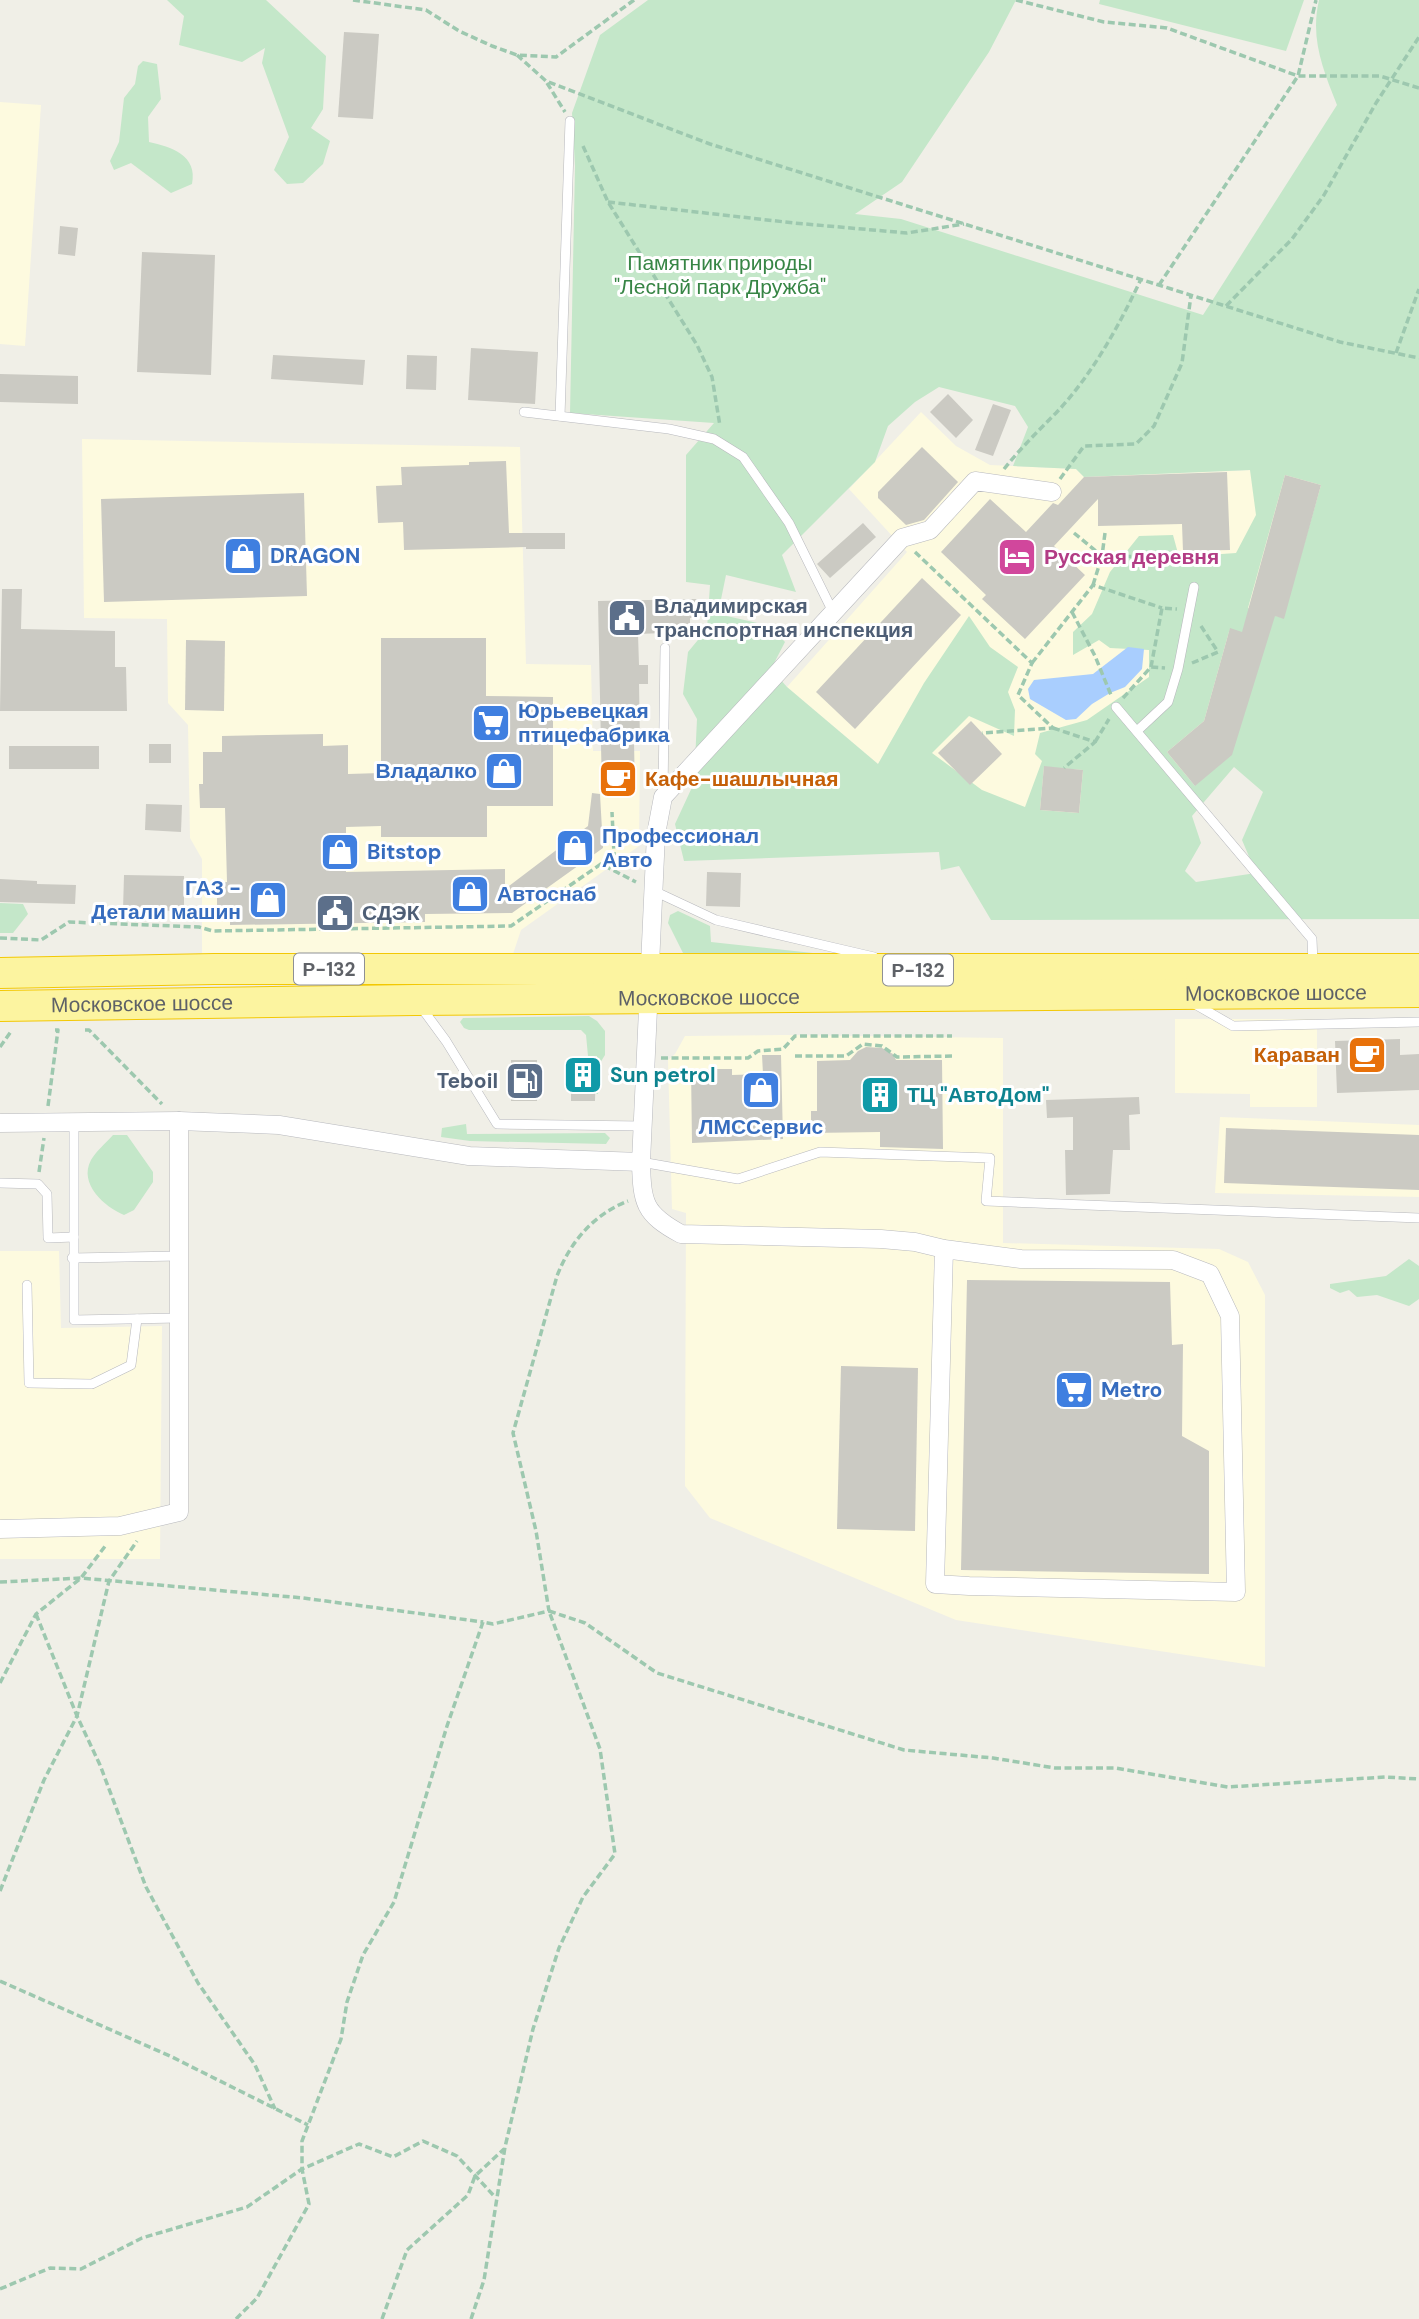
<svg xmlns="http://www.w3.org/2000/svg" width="1419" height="2319" viewBox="0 0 1419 2319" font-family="'DM Sans',sans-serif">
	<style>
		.commercial { fill: #fdfadf }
		.green { fill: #c4e7c9; fill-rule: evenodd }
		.water { fill: #a9cefe }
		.building { fill: #cbcac3 }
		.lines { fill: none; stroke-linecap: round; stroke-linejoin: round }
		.service-casing { stroke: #b7b8bd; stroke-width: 10 }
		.minor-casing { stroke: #b7b8bd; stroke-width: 19 }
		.trunk-casing { stroke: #f3c804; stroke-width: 32 }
		.path { stroke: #9dc8af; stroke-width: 3.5; stroke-dasharray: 7 3.5; stroke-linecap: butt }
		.service { stroke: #fff; stroke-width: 9 }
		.minor { stroke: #fff; stroke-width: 18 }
		.trunk { stroke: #fcf4a0; stroke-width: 30 }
		.labels { text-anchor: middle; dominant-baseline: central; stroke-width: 6; stroke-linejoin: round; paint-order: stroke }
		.shield { fill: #fff; stroke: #8e9095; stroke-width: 2 }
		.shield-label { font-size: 19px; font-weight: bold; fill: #5e6167 }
		.park-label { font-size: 21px; fill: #378545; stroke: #fff }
		.shop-label { font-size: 21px; font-weight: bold; fill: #366cbe; stroke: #fff; text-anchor: start }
		.hotel-label { font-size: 21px; font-weight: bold; fill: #b23c85; stroke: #fff; text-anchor: start }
		.service-label { font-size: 21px; font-weight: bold; fill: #4e5e75; stroke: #fff; text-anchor: start }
		.food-label { font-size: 21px; font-weight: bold; fill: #c56008; stroke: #fff; text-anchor: start }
		.street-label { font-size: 21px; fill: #5e6167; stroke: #fff }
		.culture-label { font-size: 21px; font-weight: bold; fill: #0d838f; stroke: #fff; text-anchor: start }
	</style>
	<rect width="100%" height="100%" fill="#f0efe7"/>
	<!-- commercial -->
	<g class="commercial">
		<polygon points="0,102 41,105 25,346 0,344"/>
		<polygon points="921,412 956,446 990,465 1076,469 1084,477 1350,466 1248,751 1095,821 1029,819 972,794 929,756 924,685 878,764 787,687 907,552 849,489"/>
		<polygon points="82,439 520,447 526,664 591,665 593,751 640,751 639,846 521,930 513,954 202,957 202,859 190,838 188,725 168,703 167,619 84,618"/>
		<polygon points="1175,1019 1317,1019 1317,1107 1250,1107 1250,1094 1175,1093"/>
		<polygon points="784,1035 1003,1038 1003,1243 1219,1249 1248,1262 1265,1295 1265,1667 956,1620 710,1518 685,1486 686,1213 672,1209 668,1060 675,1054 685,1036"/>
		<polygon points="1220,1117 1419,1125 1419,1197 1215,1193"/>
		<polygon points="0,1251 59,1251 61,1328 162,1326 160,1559 0,1559"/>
	</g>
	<!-- green -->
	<g class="green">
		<polygon points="167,0 266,0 326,56 323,109 311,128 330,141 323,164 303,183 287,184 274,170 289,137 262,63 265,48 242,62 179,45 184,16"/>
		<path d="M648,0h368l-27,52 -87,130 -47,32 46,5 302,96 134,-210c-14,-36 -27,-66 -18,-105h100v919l-428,1 -32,-54 -18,4 -2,-18 -255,9 -9,-37 19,-41 3,-64 -14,-25 5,-42 19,-23 3,-44 -24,-3v-127l28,-32 -144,-10 5,-247 -3,-53 28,-78zM939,387l76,19 13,21 -15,39 63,3 8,8 166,-7 6,45 -20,38 -57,4 -6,-22 -34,1 -29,36 -18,42 -19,18v23l26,-15 11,8 39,2v27l-62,43 -47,13 -5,21 7,7 -17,46 -43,-17 -50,-37 37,-37 45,20 1,-26 -7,-18 10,-25 -28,-20 -21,-31 -45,67 -46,81 -91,-77 -16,-18 14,-27 -15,-16 -52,-12 8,-39 70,17 -14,-37 93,-93 13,-36 27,-24zM1285,475l36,10 -38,133 -35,-10zM1230,628l-35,158 -28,-34 37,-31zM1044,767l39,3 -4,43 -39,-3zM1234,767l29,25 -21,48 14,33 -60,9 -11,-11 16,-28 -9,-27z"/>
		<polygon points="1100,0 1304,0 1286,51 1099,4"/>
		<path d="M143,61l14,3 4,35 -13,18 1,25c22,5 49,13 43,42l-21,9 -40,-30 -17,7 -4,-9 9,-19 5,-44 11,-14 3,-18z"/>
		<polygon points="0,903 23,904 28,914 13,933 0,933"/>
		<polygon points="678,911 710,926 711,942 831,955 695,960 683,953 668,923 670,915"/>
		<polygon points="589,1016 597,1021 605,1031 605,1055 600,1063 598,1094 596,1094 597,1056 588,1056 586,1035 581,1030 469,1030 464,1028 460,1022 463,1018"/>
		<polygon points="466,1124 467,1134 605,1133 610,1138 606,1144 470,1141 441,1137 442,1128"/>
		<path d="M113,1135h14l26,37v10l-19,28 -10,5c-19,-8 -46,-31 -33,-55 5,-9 15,-17 22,-25z"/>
		<polygon points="1409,1259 1419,1266 1419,1299 1409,1306 1377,1295 1357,1297 1349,1290 1340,1293 1330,1288 1330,1284 1386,1276"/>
	</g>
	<!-- water -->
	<polygon class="water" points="1128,647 1144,649 1142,669 1125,687 1110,693 1092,704 1076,719 1066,720 1030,699 1028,689 1034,680 1093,674"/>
	<!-- building -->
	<g class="building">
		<polygon points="344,32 379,34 373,119 338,117"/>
		<polygon points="60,226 78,228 75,256 58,254"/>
		<polygon points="142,252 215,255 211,375 137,372"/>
		<polygon points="471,348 538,352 535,404 468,400"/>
		<polygon points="273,355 365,360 363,385 271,379"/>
		<polygon points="407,355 437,356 436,390 406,389"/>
		<polygon points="0,374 78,376 78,404 0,402"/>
		<polygon points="948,394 973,420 956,438 930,412"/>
		<polygon points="993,404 1011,410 993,456 975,450"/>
		<polygon points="922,447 958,482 924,520 906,525 878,498 878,492"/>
		<polygon points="506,461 509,533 565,533 565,549 526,549 526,547 404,550 403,522 378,523 376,486 402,485 401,467 469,465 469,462"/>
		<polygon points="1227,472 1230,550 1183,551 1182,524 1098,526 1098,499 1054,546 1085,575 1025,639 982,599 986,595 941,552 990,499 1026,532 1053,503 1058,505 1084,477"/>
		<polygon points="1285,475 1321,485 1284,619 1275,616 1232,755 1195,786 1167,752 1204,721 1230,628 1242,632"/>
		<polygon points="304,493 307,596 104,602 101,499"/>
		<polygon points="863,523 876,537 830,578 817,564"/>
		<polygon points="922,578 961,615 855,729 816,692"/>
		<polygon points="2,589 22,589 21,629 115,631 115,667 126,667 127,711 0,711"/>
		<polygon points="698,599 698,618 690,618 690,632 638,634 639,665 648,665 648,684 639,684 640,742 634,742 635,792 602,793 598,601"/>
		<polygon points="381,638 486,638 486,696 553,697 553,806 487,806 487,837 381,837 381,826 346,827 346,872 505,869 505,889 588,826 592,793 600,794 603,848 512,913 425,914 425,922 230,925 230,910 217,910 217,883 227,882 225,808 200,808 199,784 203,784 203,752 222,752 222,736 323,734 323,746 348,745 348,774 381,773"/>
		<polygon points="186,640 225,641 224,711 185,710"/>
		<polygon points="971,721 1002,754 970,785 938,753"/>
		<rect x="149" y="744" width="22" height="19"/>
		<rect x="9" y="746" width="90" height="23"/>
		<polygon points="1044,766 1083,770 1079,813 1040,810"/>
		<polygon points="146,804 182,805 181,832 145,830"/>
		<polygon points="707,872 741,873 740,907 706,906"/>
		<polygon points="124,875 184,876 184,911 123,910"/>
		<polygon points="0,879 37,881 37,884 76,885 75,904 0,902"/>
		<polygon points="1400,1039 1400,1055 1419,1054 1419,1090 1337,1093 1335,1041"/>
		<polygon points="866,1047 882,1048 893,1054 896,1060 942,1060 943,1149 880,1147 880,1132 811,1133 811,1111 817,1111 817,1061 850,1060 858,1051"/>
		<polygon points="762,1055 781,1055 783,1139 692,1143 691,1069 732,1069 732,1075 763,1074"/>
		<rect x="511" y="1060" width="26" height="41"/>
		<polygon points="571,1065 596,1065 595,1101 571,1101"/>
		<polygon points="1139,1097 1140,1114 1129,1115 1130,1150 1113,1150 1110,1194 1066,1195 1065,1150 1073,1150 1073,1117 1047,1118 1046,1100"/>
		<polygon points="1226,1128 1419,1135 1419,1190 1224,1183"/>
		<polygon points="967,1280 1170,1282 1172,1345 1183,1344 1182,1436 1209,1451 1209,1574 961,1570"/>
		<polygon points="841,1366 918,1368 915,1531 837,1529"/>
	</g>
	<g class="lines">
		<!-- service casing -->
		<g class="service-casing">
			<g id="service">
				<polyline points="524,412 669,429 714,439 743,457 789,523 833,612"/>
				<polyline points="560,416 570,121"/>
				<polyline points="1116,707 1312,939 1313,964"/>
				<polyline points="1137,731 1168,702 1178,669 1194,587"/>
				<polyline points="663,795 665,648"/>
				<polyline points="654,891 716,920 874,957"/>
				<polyline points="1193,1003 1233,1026 1419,1022"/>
				<polyline points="421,1007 446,1041 497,1124 643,1126"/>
				<polyline points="74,1123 74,1320 179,1318"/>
				<polyline points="641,1162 738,1179 820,1152 990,1158 986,1201 1419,1218"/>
				<polyline points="0,1183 38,1184 47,1194 48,1238 74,1237"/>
				<polyline points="72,1258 179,1256"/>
				<polyline points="27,1285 29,1383 92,1384 131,1365 137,1319"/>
			</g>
		</g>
		<!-- minor casing -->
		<g class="minor-casing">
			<g id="minor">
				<polyline points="0,1123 179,1121 279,1125 469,1156 641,1162"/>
				<path d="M944,1249l-9,335 34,2 267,6 -6,-276 -20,-42 -37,-14 -152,-1 -77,-10 -29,-7 -34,-3 -200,-5c-37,-20 -39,-31 -40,-72l15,-328 7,-37 239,-259 28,-8 45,-49 77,11"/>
				<polyline points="0,1529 120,1526 179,1512 179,1121"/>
			</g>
		</g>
		<!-- trunk casing -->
		<g class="trunk-casing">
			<g id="trunk">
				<polyline points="0,973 214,969 1419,969"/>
				<path id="s1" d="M0,1006l415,-6 1004,-8"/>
			</g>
		</g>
		<!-- path -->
		<g class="path">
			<polyline points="353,0 426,10 459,31 492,46 517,55 556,57 634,0"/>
			<polyline points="1016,0 1104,22 1167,28 1298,76 1380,76 1419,88"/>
			<polyline points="517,55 546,81 710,144 1340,342 1419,358"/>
			<polyline points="547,83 565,112"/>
			<polyline points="583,146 608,202 697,345 712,377 720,426"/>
			<polyline points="608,202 794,223 907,233 964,224"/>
			<polyline points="1159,285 1298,76 1316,0"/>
			<polyline points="1226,306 1292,239 1324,195 1376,103 1419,37"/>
			<polyline points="1396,353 1419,289"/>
			<path d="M1004,469c16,-20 34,-38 52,-56 36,-38 63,-87 85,-134"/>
			<polyline points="1060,479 1084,446 1136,444 1154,426 1182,363 1191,295"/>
			<polyline points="1074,533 1102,556 1105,533"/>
			<polyline points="915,552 1032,663 1018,695 1053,728 982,733"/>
			<polyline points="1093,585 1102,556 1161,557"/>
			<polyline points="1072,612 1095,656 1111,695"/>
			<polyline points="1032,663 1093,585 1162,608"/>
			<polyline points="1192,663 1218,652 1201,626"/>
			<polyline points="1151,667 1162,608 1177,609"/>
			<polyline points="1123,698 1151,667 1165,668"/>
			<polyline points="1053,728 1095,742 1064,768"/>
			<polyline points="1095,742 1109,719"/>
			<polyline points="602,864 614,854 612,812"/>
			<polyline points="0,938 41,940 69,922 199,927 213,931 511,926 601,864 636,882"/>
			<polyline points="85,1030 89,1030 162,1104"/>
			<polyline points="0,1047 12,1030"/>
			<polyline points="795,1056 846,1056 863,1044 882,1046 897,1057 953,1056"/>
			<polyline points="661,1058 748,1058 758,1051 783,1049 795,1036 952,1036"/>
			<polyline points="48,1106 58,1030 55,1030"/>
			<polyline points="39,1172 44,1138"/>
			<polyline points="0,1582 81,1578 303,1598 483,1622"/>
			<polyline points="549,1611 585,1623 657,1673 904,1750 993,1758 1055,1768 1115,1768 1228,1787 1385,1777 1419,1779"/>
			<polyline points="36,1614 77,1716 100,1765 146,1887 198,1983 255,2065 275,2109"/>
			<polyline points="0,1683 36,1614 81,1578 106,1545"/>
			<polyline points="0,1891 44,1780 77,1716 109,1581 137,1541"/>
			<polyline points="0,1981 170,2056 308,2125"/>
			<polyline points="0,2289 50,2268 81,2269 142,2238 247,2207 302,2169 359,2144 393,2157 423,2141 457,2156 495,2197"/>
			<path d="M236,2319l21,-21 52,-94 -7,-35v-28l39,-102 6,-37 16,-47 31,-53 53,-176 36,-104 10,2 56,-13 -13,-80 -23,-98 44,-157c13,-34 37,-62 71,-75"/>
			<polyline points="382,2319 407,2250 468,2195 475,2176 504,2149"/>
			<polyline points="471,2319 484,2280 505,2147 533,2029 559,1948 583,1897 615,1854 600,1749 549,1611"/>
		</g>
		<!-- service -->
		<use href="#service" class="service"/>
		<!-- minor -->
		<use href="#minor" class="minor"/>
		<!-- trunk -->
		<use href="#trunk" class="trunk"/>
	</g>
	<!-- icons -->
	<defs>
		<g id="shop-square" transform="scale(2.0125)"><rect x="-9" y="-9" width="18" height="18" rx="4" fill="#3f7fe0" stroke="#fff"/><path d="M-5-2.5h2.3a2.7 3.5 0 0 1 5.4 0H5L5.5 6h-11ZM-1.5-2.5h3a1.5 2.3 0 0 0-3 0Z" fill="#fff"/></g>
		<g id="hotel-square" transform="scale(2.0125)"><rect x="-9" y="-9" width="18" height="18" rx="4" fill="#d1479c" stroke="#fff"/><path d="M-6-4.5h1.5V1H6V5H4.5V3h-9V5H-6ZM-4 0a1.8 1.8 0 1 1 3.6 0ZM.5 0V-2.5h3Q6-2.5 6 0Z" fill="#fff"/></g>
		<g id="civic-square" transform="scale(2.0125)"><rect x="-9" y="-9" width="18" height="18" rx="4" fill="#5c6f8a" stroke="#fff"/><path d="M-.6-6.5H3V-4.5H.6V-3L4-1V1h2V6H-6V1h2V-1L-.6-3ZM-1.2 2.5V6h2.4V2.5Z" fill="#fff"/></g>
		<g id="supermarket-square" transform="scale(2.0125)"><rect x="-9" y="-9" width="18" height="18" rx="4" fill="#3f7fe0" stroke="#fff"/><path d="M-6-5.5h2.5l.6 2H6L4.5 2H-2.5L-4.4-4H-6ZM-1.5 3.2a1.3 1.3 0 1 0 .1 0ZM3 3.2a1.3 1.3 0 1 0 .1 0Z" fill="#fff"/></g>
		<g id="cafe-square" transform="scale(2.0125)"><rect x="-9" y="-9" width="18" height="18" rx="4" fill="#e8710a" stroke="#fff"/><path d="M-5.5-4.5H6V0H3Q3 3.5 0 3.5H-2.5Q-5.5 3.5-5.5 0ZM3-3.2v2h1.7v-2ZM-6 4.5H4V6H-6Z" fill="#fff"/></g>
		<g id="building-square" transform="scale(2.0125)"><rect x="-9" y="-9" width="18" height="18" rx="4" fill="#0f9aa8" stroke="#fff"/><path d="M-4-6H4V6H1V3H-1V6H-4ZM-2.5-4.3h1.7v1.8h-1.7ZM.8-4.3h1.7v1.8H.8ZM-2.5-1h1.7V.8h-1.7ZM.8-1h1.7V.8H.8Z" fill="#fff"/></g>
		<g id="fuel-square" transform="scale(2.0125)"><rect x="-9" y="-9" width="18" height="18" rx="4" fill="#5c6f8a" stroke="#fff"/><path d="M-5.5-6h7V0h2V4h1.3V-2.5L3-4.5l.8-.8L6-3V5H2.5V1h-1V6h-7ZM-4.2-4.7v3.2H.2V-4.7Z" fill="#fff"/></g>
	</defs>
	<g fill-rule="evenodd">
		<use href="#shop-square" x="243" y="556"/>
		<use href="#hotel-square" x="1017" y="557"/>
		<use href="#civic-square" x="627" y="618"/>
		<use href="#supermarket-square" x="491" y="723"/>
		<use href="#shop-square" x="504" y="771"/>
		<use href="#cafe-square" x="618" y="779"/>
		<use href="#shop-square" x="575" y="848"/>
		<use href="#shop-square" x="340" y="852"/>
		<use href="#shop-square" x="470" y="894"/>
		<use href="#shop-square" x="268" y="900"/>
		<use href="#civic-square" x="335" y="913"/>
		<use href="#cafe-square" x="1367" y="1055"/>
		<use href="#building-square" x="583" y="1075"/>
		<use href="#fuel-square" x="525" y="1081"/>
		<use href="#shop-square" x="761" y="1090"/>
		<use href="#building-square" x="880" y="1095"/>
		<use href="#supermarket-square" x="1074" y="1390"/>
	</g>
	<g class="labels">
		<!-- shield labels -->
		<g class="shield">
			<rect x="294" y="953.5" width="70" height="31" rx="5"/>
			<rect x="883" y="954.5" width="70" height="31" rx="5"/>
		</g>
		<g class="shield-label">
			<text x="329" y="969">Р-132</text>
			<text x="918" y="970">Р-132</text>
		</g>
		<!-- park labels -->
		<g class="park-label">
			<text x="720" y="263">Памятник природы<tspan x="720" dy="24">"Лесной парк Дружба"</tspan></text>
		</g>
		<!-- shop labels -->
		<g class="shop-label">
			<text x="270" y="556">DRAGON</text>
			<text x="518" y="711">Юрьевецкая<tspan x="518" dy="24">птицефабрика</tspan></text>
			<text x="477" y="771" text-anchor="end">Владалко</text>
			<text x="602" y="836">Профессионал<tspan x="602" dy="24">Авто</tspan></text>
			<text x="367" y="852">Bitstop</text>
			<text x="241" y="888" text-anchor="end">ГАЗ -<tspan x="241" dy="24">Детали машин</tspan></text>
			<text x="497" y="894">Автоснаб</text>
			<text x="761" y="1127" text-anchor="middle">ЛМССервис</text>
			<text x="1101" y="1390">Metro</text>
		</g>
		<!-- hotel labels -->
		<g class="hotel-label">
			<text x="1044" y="557">Русская деревня</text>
		</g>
		<!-- service labels -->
		<g class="service-label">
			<text x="654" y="606">Владимирская<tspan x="654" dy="24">транспортная инспекция</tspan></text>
			<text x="362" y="913">СДЭК</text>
			<text x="498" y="1081" text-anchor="end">Teboil</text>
		</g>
		<!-- food labels -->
		<g class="food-label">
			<text x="645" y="779">Кафе-шашлычная</text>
			<text x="1340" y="1055" text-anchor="end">Караван</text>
		</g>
		<!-- street labels -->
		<g class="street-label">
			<text stroke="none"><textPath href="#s1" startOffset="1276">Московское шоссе</textPath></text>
			<text stroke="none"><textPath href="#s1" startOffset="709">Московское шоссе</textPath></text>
			<text stroke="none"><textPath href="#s1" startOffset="142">Московское шоссе</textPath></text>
		</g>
		<!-- culture labels -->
		<g class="culture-label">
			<text x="610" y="1075">Sun petrol</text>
			<text x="907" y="1095">ТЦ "АвтоДом"</text>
		</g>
	</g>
</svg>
